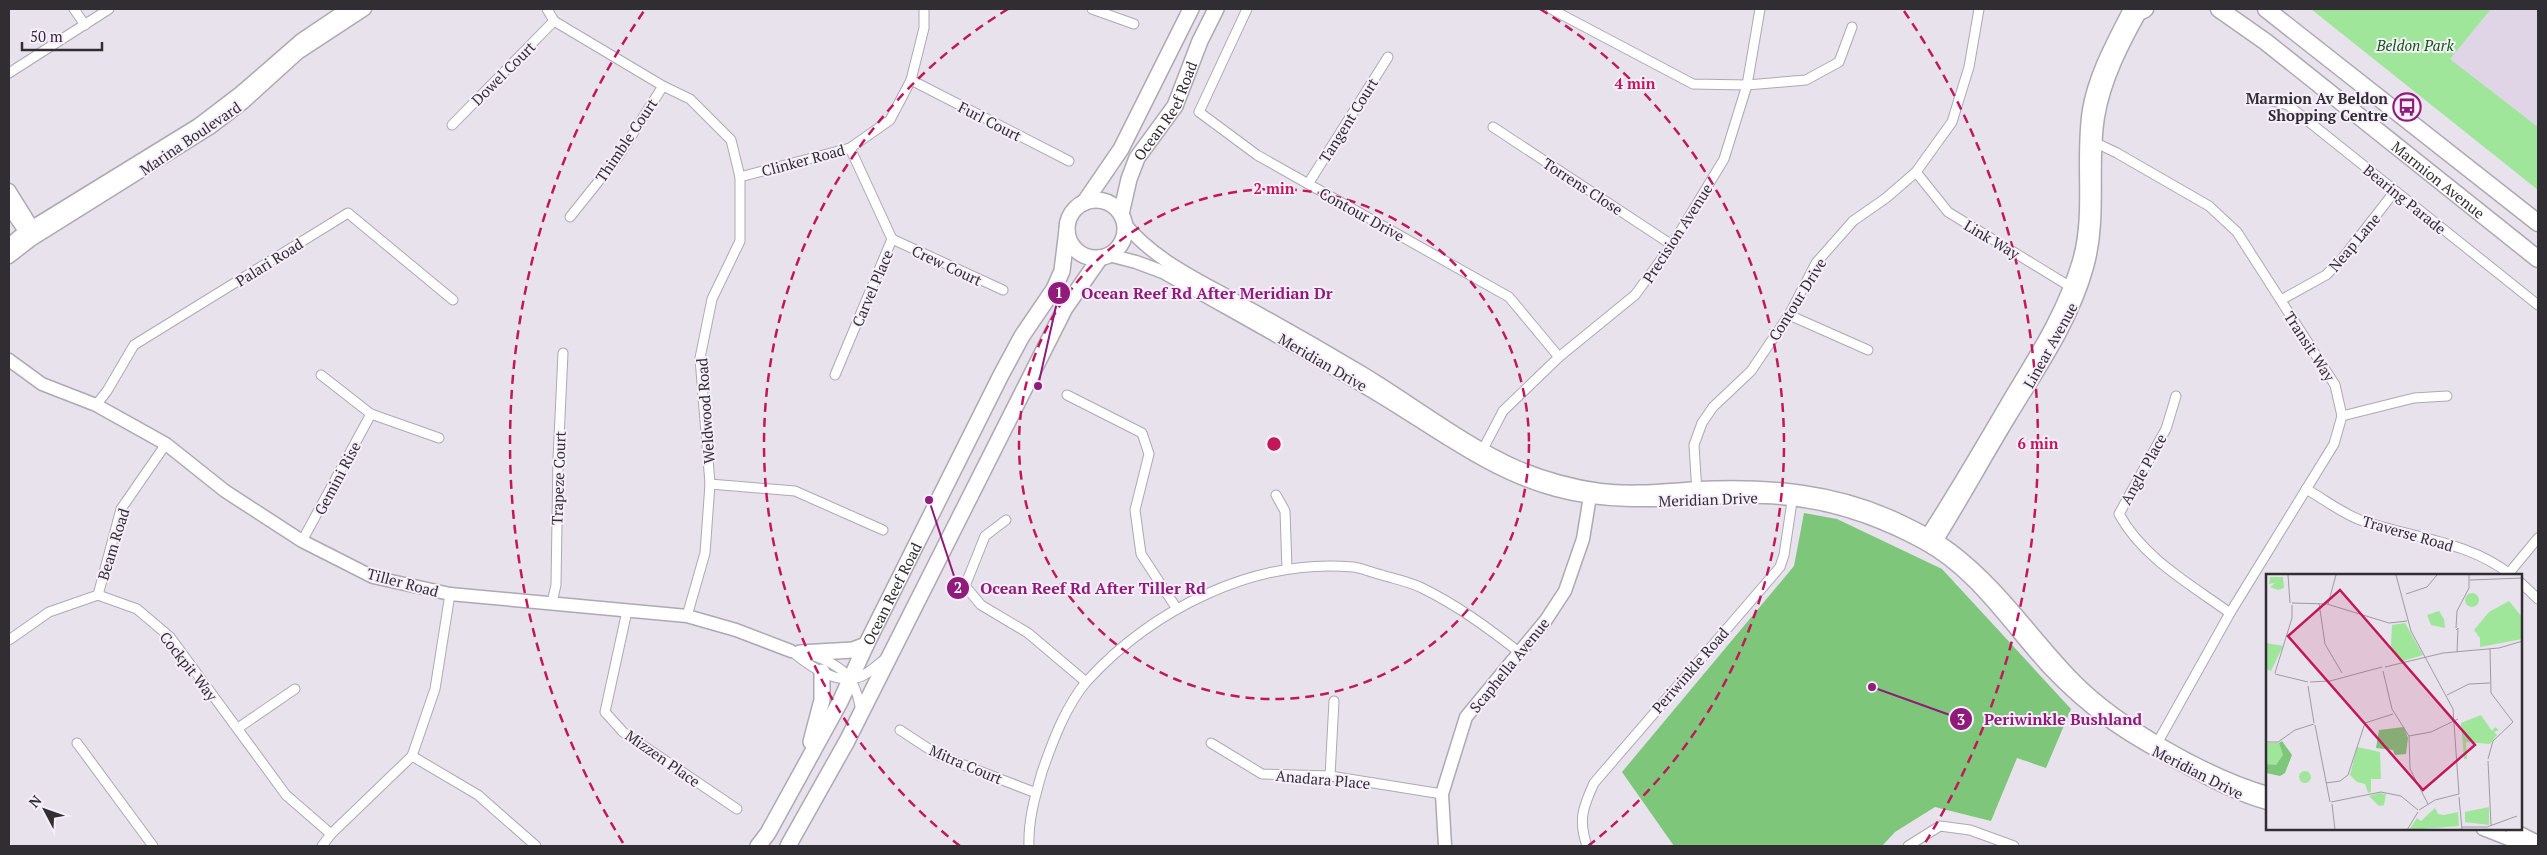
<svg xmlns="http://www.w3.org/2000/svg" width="2547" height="855" viewBox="0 0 2547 855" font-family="'PT Serif',serif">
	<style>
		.built { fill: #e0d5e7 }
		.green { fill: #9fe69b }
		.forest { fill: #7dc67a }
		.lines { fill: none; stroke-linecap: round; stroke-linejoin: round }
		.street-casing { stroke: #aea8b3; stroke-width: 11 }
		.secondary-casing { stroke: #aea8b3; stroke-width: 15 }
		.primary-casing { stroke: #aea8b3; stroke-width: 18 }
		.highway-casing { stroke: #aea8b3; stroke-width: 19 }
		.street { stroke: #fff; stroke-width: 9 }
		.secondary { stroke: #fff; stroke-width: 12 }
		.primary { stroke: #fff; stroke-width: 15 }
		.highway { stroke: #fff; stroke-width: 16 }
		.ring { fill: none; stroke: #c2185b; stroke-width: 2.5; stroke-dasharray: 9 6 }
		.labels { text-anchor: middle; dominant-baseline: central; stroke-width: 4; stroke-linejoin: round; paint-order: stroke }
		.park-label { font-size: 15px; font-style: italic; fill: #0c5910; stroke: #f6effb }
		.street-label { font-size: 15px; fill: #312e33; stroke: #f6effb }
		.poi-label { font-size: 15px; font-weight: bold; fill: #312e33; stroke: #f6effb; text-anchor: end }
		.inset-road { fill: none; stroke: #9f9aa3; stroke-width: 1 }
		.view { fill: #c2185b; fill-opacity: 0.15; stroke: #c2185b; stroke-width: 2.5 }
		.inset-edge { fill: none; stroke: #312e33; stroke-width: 2.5 }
		.centre { fill: #c2185b; stroke: #f6effb; stroke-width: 2.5 }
		.ring-label { font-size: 15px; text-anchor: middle; font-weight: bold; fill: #c2185b; stroke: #f6effb; stroke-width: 4; stroke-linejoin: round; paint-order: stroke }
		.leader { fill: none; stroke: #911b7a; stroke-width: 2 }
		.callout-dot { fill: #911b7a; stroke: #f6effb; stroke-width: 2 }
		.mark-label { font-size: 15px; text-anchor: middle; font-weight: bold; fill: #fff }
		.callout-label { font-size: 16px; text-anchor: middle; font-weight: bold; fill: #911b7a; stroke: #f6effb; stroke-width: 4; stroke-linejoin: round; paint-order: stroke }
	</style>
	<rect width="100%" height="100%" fill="#e8e2ed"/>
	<!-- built -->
	<polygon class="built" points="2491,9 2538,9 2538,127 2450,59"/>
	<!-- green -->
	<polygon class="green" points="2311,9 2491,9 2450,59 2538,127 2538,190"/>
	<!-- forest -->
	<polygon class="forest" points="1804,513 1837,519 1942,569 2071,709 2046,768 2017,758 1991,821 1935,807 1895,832 1882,846 1674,846 1622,772 1794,566"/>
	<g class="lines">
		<!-- street casing -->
		<g class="street-casing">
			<g id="street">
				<polyline points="74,9 85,25"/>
				<polyline points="547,9 554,21 663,86 690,99 731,140 740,177 740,241 712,299 700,358 710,484 705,553 687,616"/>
				<polyline points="1092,9 1134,24"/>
				<polyline points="1247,9 1199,112 1257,155 1509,297 1559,357"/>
				<polyline points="1551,9 1693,84 1747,85 1806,80 1839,62 1852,27"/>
				<polyline points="9,73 109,9"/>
				<polyline points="911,80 1069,161"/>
				<polyline points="2269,100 2288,105 2538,305"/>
				<polyline points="452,125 554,21"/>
				<polyline points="1493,127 1672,245"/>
				<polyline points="2092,141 2117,153 2209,206 2237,232 2335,385 2342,416 2334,444 2230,613 2155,747"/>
				<polyline points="1916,172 1948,212 2074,289"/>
				<polyline points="740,177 850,148 890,120 911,80 924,28 924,9"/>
				<polyline points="1308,184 1388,57"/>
				<polyline points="570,217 618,157 663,86"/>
				<polyline points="892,239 1003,290"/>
				<polyline points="2281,300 2326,275 2342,259 2395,191"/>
				<polyline points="1789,315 1868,350"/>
				<polyline points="321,375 371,414 439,438"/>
				<polyline points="835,375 892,239 850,148"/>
				<polyline points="1067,395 1142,433 1149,454 1135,510 1141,554 1177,609"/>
				<path d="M2176,396l-10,33 -47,85c24,44 71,70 111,99"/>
				<polyline points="96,405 107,391 134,345 348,213 453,300"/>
				<polyline points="2342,416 2414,398 2447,396"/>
				<polyline points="1481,453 1503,411 1559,357 1635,295 1672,245 1724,159 1747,85 1760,9"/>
				<polyline points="710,484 795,491 883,530"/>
				<path d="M2306,489c18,10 38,26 57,32 49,17 106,20 148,54"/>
				<polyline points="1697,493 1694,445 1702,423 1713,407 1751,371 1789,315 1816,263 1853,221 1886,198 1916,172 1952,122 1969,67 1979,9"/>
				<polyline points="1276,495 1285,511 1287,569"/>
				<polyline points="1006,520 985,536 965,586 981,605 1028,633 1086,682"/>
				<polyline points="302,541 371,414"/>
				<polyline points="2509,573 2538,538"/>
				<polyline points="2521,583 2538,599"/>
				<polyline points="98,595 121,509 166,444"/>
				<polyline points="552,602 556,585 558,459 563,353"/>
				<polyline points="627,611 605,712 623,732 737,809"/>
				<polyline points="9,640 49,612 98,595 137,609 170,637 286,795 331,834"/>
				<path d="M795,654c16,13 39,29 61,24 11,-2 22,-14 30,-20"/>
				<path d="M812,655c32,11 44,23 49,57"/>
				<polyline points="238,728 295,689"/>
				<polyline points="900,730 938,755 1036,793"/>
				<polyline points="77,743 153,846"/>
				<polyline points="1211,743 1262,774 1330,776 1442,794"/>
				<polyline points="412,756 478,795 536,846"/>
				<polyline points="1330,776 1334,701"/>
				<polyline points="322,846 331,834 412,756 435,689 450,594"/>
				<path d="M1029,846c-1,-25 6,-50 13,-74 10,-29 24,-67 45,-91 66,-72 167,-123 266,-114 9,1 20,6 29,8 13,4 28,7 40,13 35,17 66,40 97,64"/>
				<path d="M1587,846c-9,-26 -4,-39 7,-63l186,-216 4,-12 9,-60"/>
				<polyline points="1908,846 1940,826 1970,830 2014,846"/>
			</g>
		</g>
		<!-- secondary casing -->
		<g class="secondary-casing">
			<g id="secondary">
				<polyline points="9,190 32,227 35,235"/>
				<polyline points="9,208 30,238"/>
				<path d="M1124,223c30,37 73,56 114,79 42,23 84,47 126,72 51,31 99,69 153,93 26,11 55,19 83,23 33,4 66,0 99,-2 69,-3 137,2 201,33 17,8 36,18 51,29 48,36 82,88 123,130 44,45 132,95 193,113"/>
				<polyline points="9,245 24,232 198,125 240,93 301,40 347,9"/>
				<path d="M1109,255l27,7 27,10c72,41 144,80 215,123 57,34 113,78 178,95 69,19 139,5 209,7 55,2 109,19 157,45 53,28 87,82 126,125 44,47 82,70 138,100 26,14 52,28 81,36"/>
				<polyline points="9,257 31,240 210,128 244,102 298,53 365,9"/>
				<polyline points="9,360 42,384 96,405 166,444 225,491 302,541 373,577 450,594 687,616 736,630 791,651"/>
				<path d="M1923,542c30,-46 58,-94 86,-142 27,-45 55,-88 70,-139 14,-48 2,-101 10,-151 6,-36 25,-69 41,-101"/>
				<path d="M1932,548c27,-43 51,-87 77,-130 29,-48 63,-96 78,-151 14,-49 3,-101 11,-150 6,-38 26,-76 44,-108"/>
				<polyline points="2483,829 2526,846"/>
				<polyline points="2512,829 2538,842"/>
				<polyline points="1445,846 1442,794 1466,717 1546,620 1565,591 1583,539 1591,490"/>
			</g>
		</g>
		<!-- primary casing -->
		<g class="primary-casing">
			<g id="primary">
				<circle cx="1096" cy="229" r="29"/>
				<polyline points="1084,203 1121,149 1191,9"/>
				<path id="s1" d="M1121,214l8,-35 8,-21 38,-52 25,-65 16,-32"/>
				<polyline points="800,653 853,650 866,645"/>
				<polyline points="811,742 822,700 822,672"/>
				<path id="s2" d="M758,846l10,-13 72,-131 26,-57 135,-270 21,-39 32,-47 8,-18 5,-41"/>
				<polyline points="788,846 847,741 1065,308 1100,258"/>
			</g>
		</g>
		<!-- highway casing -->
		<g class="highway-casing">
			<g id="highway">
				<path id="s3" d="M2219,9l47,33 272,217"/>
				<polyline points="2266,9 2538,223"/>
				<polyline points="2141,11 2145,9"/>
			</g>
		</g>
		<!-- street -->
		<use href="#street" class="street"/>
		<!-- secondary -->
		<use href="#secondary" class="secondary"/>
		<!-- primary -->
		<use href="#primary" class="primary"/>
		<!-- highway -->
		<use href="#highway" class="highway"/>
	</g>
	<!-- distance rings -->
	<g class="ring">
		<circle cx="1274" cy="444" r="255"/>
		<path d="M960 846A510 510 0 0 1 1008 9M1540 9A510 510 0 0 1 1588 846"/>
		<path d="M623 843A764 764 0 0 1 644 11M1904 11A764 764 0 0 1 1925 843"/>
	</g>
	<!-- icons -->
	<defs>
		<g id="bus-ring" transform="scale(1.4375)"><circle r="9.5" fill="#f6effb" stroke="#911b7a" stroke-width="1.5"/><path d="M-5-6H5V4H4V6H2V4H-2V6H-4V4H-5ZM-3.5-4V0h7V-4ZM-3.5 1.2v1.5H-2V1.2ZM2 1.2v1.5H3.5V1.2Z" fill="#911b7a"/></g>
	</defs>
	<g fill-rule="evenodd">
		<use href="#bus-ring" x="2407" y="107"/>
	</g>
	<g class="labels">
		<!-- park labels -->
		<g class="park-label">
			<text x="2415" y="45">Beldon Park</text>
		</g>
		<!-- street labels -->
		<g class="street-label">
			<text transform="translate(503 73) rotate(-45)">Dowel Court</text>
			<text stroke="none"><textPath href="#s1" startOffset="114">Ocean Reef Road</textPath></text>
			<text transform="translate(1348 120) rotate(-58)">Tangent Court</text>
			<text transform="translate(990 121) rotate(27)">Furl Court</text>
			<text transform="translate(190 138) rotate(-34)">Marina Boulevard</text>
			<text transform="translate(626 140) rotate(-56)">Thimble Court</text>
			<text transform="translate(803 160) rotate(-15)">Clinker Road</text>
			<text stroke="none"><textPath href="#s3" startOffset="278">Marmion Avenue</textPath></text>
			<text transform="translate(1583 186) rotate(33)">Torrens Close</text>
			<text transform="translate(2405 199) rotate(39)">Bearing Parade</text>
			<text transform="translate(1362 214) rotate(29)">Contour Drive</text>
			<text transform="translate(1677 233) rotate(-57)">Precision Avenue</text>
			<text transform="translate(1992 239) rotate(31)">Link Way</text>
			<text transform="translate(2354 242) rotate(-50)">Neap Lane</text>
			<text transform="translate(269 262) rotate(-32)">Palari Road</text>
			<text transform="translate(947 265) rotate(25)">Crew Court</text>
			<text transform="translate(872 288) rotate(-67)">Carvel Place</text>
			<text transform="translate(1797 299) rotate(-58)">Contour Drive</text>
			<text transform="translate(2050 345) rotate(-61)">Linear Avenue</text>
			<text transform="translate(2310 346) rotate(57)">Transit Way</text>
			<text transform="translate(1323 362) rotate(30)">Meridian Drive</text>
			<text transform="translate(705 411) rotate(-94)">Weldwood Road</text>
			<text transform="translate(2143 469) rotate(-61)">Angle Place</text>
			<text transform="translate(337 478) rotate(-62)">Gemini Rise</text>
			<text transform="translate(558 478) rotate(-88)">Trapeze Court</text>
			<text transform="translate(1708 499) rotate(-2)">Meridian Drive</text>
			<text transform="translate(2408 533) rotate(16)">Traverse Road</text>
			<text transform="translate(113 544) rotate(-73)">Beam Road</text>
			<text transform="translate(403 582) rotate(15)">Tiller Road</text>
			<text stroke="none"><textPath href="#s2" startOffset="286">Ocean Reef Road</textPath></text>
			<text transform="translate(1509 665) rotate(-51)">Scaphella Avenue</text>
			<text transform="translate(189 666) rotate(52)">Cockpit Way</text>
			<text transform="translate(1690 670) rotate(-49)">Periwinkle Road</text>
			<text transform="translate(663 758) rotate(35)">Mizzen Place</text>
			<text transform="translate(966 764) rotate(23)">Mitra Court</text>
			<text transform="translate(2198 772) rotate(27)">Meridian Drive</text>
			<text transform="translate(1323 779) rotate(5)">Anadara Place</text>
		</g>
		<!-- poi labels -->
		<g class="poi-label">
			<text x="2388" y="98">Marmion Av Beldon<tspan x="2388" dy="17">Shopping Centre</tspan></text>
		</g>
	</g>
	<!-- overview -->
	<g transform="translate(2266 574)">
		<rect width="256" height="256" fill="#e8e2ed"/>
		<path d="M4,3h13l1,11 -6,2 -8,-3 5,-4 -6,1zM199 26a7 7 0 1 1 14 0a7 7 0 1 1-14 0ZM243,27l13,16v22l-42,8v-9l-6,-8 15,-18zM173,37l5,8 1,9 -14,-3 -4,-10zM139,49l18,32 -23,7 -9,-16 1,-21zM0,69l17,3 -12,25 -5,-2zM215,141l11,16 3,-4 4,3 -5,2 3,3 -7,9 -24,-2 1,17h-3l-3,-36zM0,169h13l4,12 -7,10 -10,-1zM91,173l23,5 1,27h-10v13l-3,1 -3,-9 -8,-2 -7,-7zM33 203a6 6 0 1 1 12 0a6 6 0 1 1-12 0ZM114,219l6,1 -2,11 -5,1 -10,-10zM223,233v18l-24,-3v-10zM169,234l3,6 6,1 14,-3 1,14 -50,4 8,-12 4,3z" fill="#9fe69b"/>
		<path d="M138,153l4,11 -2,16 -11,1 -2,-5 -17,-2 3,-18zM16,167l10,14 -7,18 -5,3 -14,-3v-9l10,1 7,-10 -4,-12z" fill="#7dc67a"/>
		<path class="inset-road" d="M22,1l2,28M130,1l15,56 42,78 6,85M204,6l53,-2M140,20l21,-7 10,-12M26,29l35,1 62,19 18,-2M53,29l6,41 17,29M62,30l8,-29M190,54l1,-17 12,-23v-13M190,56l2,-2 -1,24M224,75l1,44 22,29M119,93l58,-14 56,-5 24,-7M117,97l9,38 17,27 1,33 18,35M9,99l17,-55v-13M9,100l33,8M44,108l20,-1 52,-14M42,112l6,37M181,121l22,-11 21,-1M49,151l15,77M143,162l22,-4 27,-13M0,168h12l17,-12 19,-6M222,185l5,-18 20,-19M222,187l3,64M60,209l14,-2 8,-6 17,-52 28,-9M193,223l3,33M65,228l50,-10 20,4 17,14M66,230l3,26M153,236l16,-10 24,-6M196,253h25l30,-11M141,256l11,-18"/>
		<path class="view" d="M74,16l135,155 -52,45 -135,-154z"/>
		<rect width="256" height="256" class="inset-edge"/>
	</g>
	<circle cx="1274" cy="444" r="8" class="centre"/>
	<g class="ring-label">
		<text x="1635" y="89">4 min</text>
		<text x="1274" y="194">2 min</text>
		<text x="2038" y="449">6 min</text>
	</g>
	<!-- callouts -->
	<path class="leader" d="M1038 386L1059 293M929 500L958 588M1872 687L1961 719"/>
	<g class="callout-dot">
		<circle cx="1038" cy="386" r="5"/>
		<circle cx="929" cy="500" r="5"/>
		<circle cx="1872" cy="687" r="5"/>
		<circle cx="1059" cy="293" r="12"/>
		<circle cx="958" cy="588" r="12"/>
		<circle cx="1961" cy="719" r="12"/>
	</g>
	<g class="mark-label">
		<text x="1059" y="298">1</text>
		<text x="958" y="593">2</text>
		<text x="1961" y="725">3</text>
	</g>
	<g class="callout-label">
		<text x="1207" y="299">Ocean Reef Rd After Meridian Dr</text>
		<text x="1093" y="594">Ocean Reef Rd After Tiller Rd</text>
		<text x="2063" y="725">Periwinkle Bushland</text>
	</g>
	<!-- border -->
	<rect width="2547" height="855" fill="none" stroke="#312e33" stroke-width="20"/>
	<!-- north arrow -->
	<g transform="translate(45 810) rotate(311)" stroke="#f6effb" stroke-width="4" paint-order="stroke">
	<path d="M0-4L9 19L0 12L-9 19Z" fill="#312e33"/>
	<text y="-8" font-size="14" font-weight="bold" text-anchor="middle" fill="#312e33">N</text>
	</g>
	<!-- scale -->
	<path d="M22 42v8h80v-8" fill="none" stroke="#312e33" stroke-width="2.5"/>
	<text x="30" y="42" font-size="15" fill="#312e33" stroke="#f6effb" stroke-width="4" paint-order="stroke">50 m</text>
</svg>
